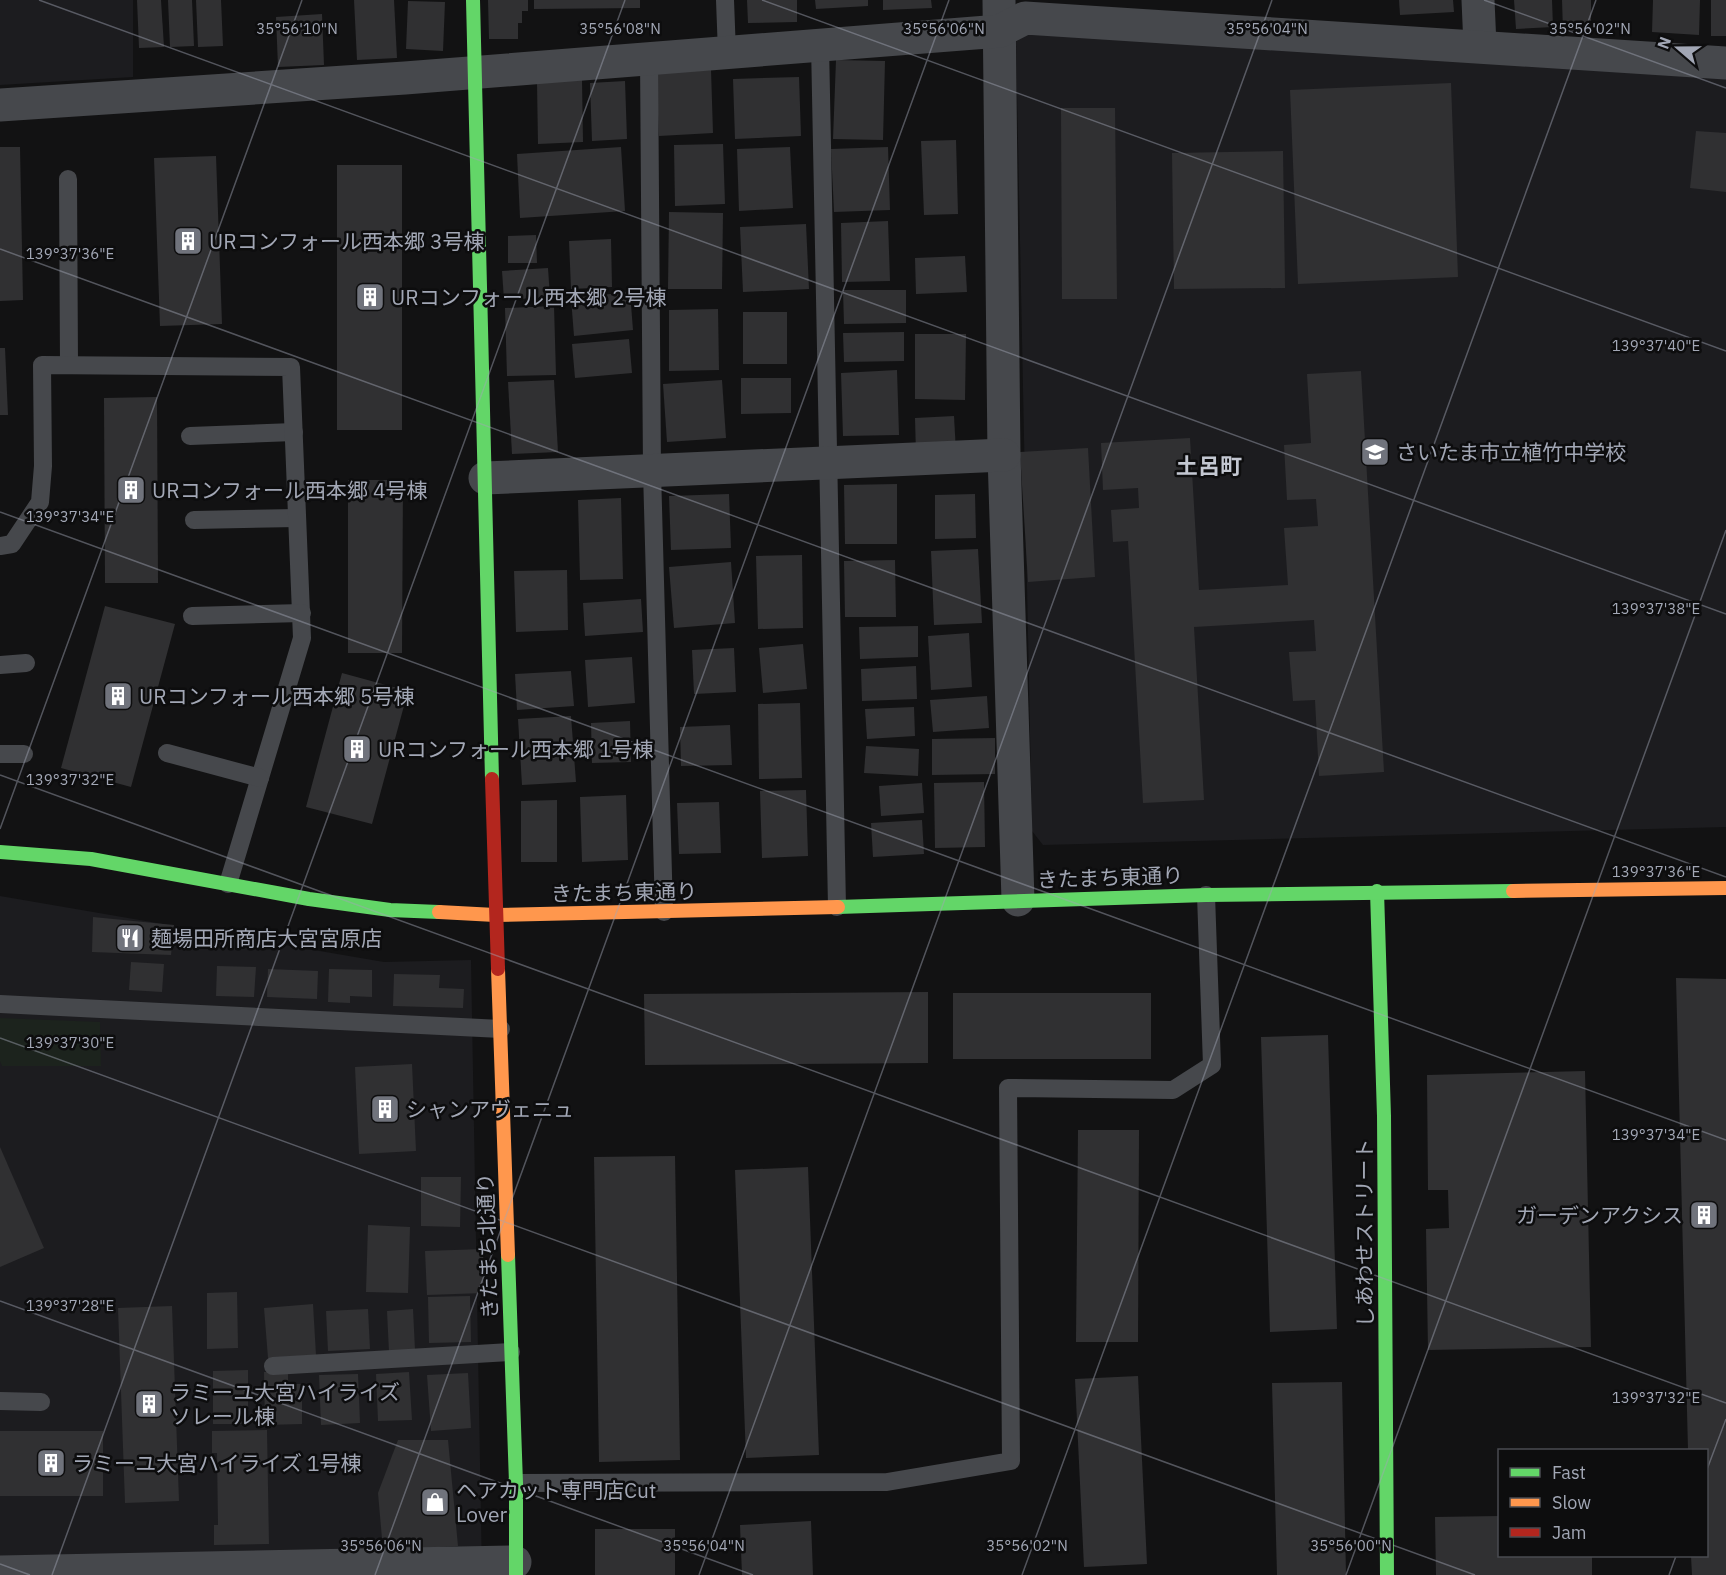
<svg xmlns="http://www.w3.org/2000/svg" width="1726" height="1575" viewBox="0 0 1726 1575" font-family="'IBM Plex Sans','Noto Sans JP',sans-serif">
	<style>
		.built { fill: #1c1c1f }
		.green { fill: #1c231d }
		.building { fill: #303032 }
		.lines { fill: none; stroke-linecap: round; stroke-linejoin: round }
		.lane { stroke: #46484c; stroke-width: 18 }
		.street { stroke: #46484c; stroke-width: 33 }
		.fast { stroke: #63d668; stroke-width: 14 }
		.slow { stroke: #ff974d; stroke-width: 14 }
		.jam { stroke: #b3261e; stroke-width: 14 }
		.ticks { fill: none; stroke: #a2a7b5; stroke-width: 1.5; stroke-opacity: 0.45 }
		.labels { text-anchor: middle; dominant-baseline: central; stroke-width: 5; stroke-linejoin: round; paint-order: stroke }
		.poi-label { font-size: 21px; fill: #a2a7b5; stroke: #0d0d0e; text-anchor: start }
		.street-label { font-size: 21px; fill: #a2a7b5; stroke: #0d0d0e }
		.neighbourhood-label { font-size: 22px; font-weight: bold; fill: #c3c7d1; stroke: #0d0d0e }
		.ticks-label { font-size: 15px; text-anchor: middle; fill: #a2a7b5; stroke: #0d0d0e; stroke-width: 5; stroke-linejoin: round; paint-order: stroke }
	</style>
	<rect width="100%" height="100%" fill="#121213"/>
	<!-- built -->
	<g class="built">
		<polygon points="0,0 133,0 133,77 0,85"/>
		<polygon points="1028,25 1726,77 1726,827 1043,845 1032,831 1016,42"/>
		<polygon points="0,896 384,962 471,960 482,1575 0,1575"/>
	</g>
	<!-- green -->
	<polygon class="green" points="0,1018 100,1022 101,1066 2,1066 0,1061"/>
	<!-- building -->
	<g class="building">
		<polygon points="137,0 161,0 164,47 139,48"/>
		<polygon points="168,0 192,0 194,46 170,47"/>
		<polygon points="196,0 221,0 223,46 198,47"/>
		<polygon points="354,0 394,0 397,58 357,60"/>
		<polygon points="488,0 528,0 528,11 522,11 522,23 518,23 518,39 489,39"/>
		<polygon points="534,0 640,0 640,8 534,9"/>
		<polygon points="747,0 797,0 797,22 748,23"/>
		<polygon points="815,0 868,0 868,6 816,9"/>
		<polygon points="883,0 931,0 932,8 883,10"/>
		<polygon points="1399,0 1453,0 1454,12 1400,15"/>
		<polygon points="1514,0 1552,0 1553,27 1516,29"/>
		<polygon points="1562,0 1591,0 1591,31 1563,31"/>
		<polygon points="1653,0 1700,0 1699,35 1652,32"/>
		<rect x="1711" y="0" width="15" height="36"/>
		<polygon points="408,1 445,2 443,51 406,49"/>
		<polygon points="322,14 324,65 278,67 276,17"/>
		<polygon points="836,60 885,61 883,140 833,139"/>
		<polygon points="711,70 713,133 659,136 656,72"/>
		<polygon points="799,77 801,136 735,139 733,79"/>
		<polygon points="582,80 583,142 538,144 537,82"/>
		<polygon points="625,81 627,139 592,141 590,83"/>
		<polygon points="1451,83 1458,277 1298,284 1290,90"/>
		<polygon points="1061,108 1115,108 1117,299 1062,299"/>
		<polygon points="1696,131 1726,133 1726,192 1690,188"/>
		<polygon points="956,140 958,214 924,215 921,141"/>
		<polygon points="723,144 725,204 675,206 674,145"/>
		<polygon points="0,147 20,147 23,300 0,301"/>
		<polygon points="621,147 625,211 520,218 517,154"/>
		<polygon points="790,147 793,208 739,211 737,149"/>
		<polygon points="888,147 890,210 834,212 831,149"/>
		<polygon points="1283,151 1285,288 1174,289 1172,153"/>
		<polygon points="216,156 222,324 160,326 154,158"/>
		<rect x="337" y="165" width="65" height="265"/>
		<polygon points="669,212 723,213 722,289 668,289"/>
		<polygon points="888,221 890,281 842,282 841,223"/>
		<polygon points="806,224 809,289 743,292 740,227"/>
		<polygon points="536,235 537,263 508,263 508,236"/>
		<polygon points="611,239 612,287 571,289 569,241"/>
		<polygon points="965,256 967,292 916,294 915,258"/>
		<polygon points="548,268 550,297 504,300 502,271"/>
		<polygon points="843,290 906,290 906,323 844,324"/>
		<polygon points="630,292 633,330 574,336 571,298"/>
		<polygon points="554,306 556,375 507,376 505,308"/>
		<polygon points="718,309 719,370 669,371 669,310"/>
		<rect x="743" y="312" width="44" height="52"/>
		<polygon points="904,332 904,361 844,362 843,333"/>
		<polygon points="915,334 966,334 965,400 915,399"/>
		<polygon points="629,339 632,373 575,378 572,344"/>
		<polygon points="0,348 5,348 8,415 0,415"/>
		<polygon points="897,370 899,435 843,436 841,373"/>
		<polygon points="1361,371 1384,772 1319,776 1315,700 1293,701 1289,652 1316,651 1314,620 1194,627 1204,800 1143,803 1128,541 1113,542 1111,510 1139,508 1138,488 1103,490 1101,443 1190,438 1199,590 1288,585 1284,528 1318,526 1316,499 1287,500 1284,445 1311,443 1307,374"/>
		<polygon points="741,378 791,378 791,413 741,414"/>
		<polygon points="554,380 558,452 512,454 508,382"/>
		<polygon points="722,380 726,438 667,442 663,384"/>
		<polygon points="157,397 158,583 105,583 104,398"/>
		<polygon points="954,416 956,452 916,454 915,418"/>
		<polygon points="1088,448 1095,577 1028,582 1020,452"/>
		<polygon points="348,480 403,480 402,653 348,653"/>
		<polygon points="897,484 897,544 845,544 844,485"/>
		<polygon points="729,494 731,548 671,550 669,496"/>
		<polygon points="975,494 976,538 935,539 935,495"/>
		<polygon points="621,498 623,579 580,580 578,500"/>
		<polygon points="978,549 982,623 934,625 931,551"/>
		<polygon points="802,555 803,628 758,629 756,556"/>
		<polygon points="895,560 896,617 845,617 844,561"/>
		<polygon points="731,562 735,623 674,628 669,567"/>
		<polygon points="567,570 568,630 516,632 514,571"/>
		<polygon points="641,599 643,632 585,636 583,603"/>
		<polygon points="105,606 175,624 131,787 61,768"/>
		<polygon points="918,626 918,657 860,659 859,627"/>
		<polygon points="969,633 972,687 931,690 928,636"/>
		<polygon points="803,644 807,689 763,693 759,648"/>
		<polygon points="734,648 736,692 694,694 692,650"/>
		<polygon points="632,657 635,703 588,707 585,660"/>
		<polygon points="916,666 917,699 862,701 861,669"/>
		<polygon points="571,671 574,706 517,710 515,674"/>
		<polygon points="342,673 408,691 372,824 306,807"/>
		<polygon points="987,696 989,728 933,732 930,700"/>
		<polygon points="800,703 802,778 759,779 758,704"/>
		<polygon points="914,707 915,736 867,739 865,709"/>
		<polygon points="571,716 576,782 522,785 518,719"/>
		<polygon points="630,721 631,762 592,763 591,723"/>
		<polygon points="730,725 732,765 681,766 680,727"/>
		<polygon points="995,738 995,774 932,775 932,739"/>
		<polygon points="866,746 919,749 918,776 864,773"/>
		<polygon points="984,782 985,847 935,848 934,783"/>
		<polygon points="922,783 924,813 881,816 879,786"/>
		<polygon points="806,790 808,856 762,858 760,791"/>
		<polygon points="626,795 628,860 582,862 580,797"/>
		<polygon points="557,800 557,862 521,862 521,801"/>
		<polygon points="719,802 721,853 679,854 677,803"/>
		<polygon points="922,820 924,854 873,857 871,823"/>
		<polygon points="93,917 174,925 171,955 92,952"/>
		<polygon points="131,962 164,964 162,992 129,990"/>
		<polygon points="217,966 256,967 254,997 216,996"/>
		<polygon points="268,969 318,971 317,999 267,997"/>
		<polygon points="329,969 372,970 372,997 350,996 350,1003 328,1002"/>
		<polygon points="394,974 440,975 439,988 464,989 463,1008 393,1006"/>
		<polygon points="1676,978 1726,979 1726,1575 1692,1575 1691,1556 1706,1556 1706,1450 1688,1450"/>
		<polygon points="928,992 928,1063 645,1065 644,994"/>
		<rect x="953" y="993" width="198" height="66"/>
		<polygon points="1328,1035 1337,1329 1270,1332 1261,1037"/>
		<polygon points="412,1064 416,1151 359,1154 355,1067"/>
		<polygon points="1585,1071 1591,1347 1428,1350 1426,1229 1449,1228 1448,1190 1428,1190 1427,1075"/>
		<polygon points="1078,1130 1139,1130 1138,1342 1076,1342"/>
		<polygon points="0,1147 44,1248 0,1267"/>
		<polygon points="675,1156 680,1460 599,1462 594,1157"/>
		<polygon points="808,1167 819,1455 746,1458 735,1170"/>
		<polygon points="421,1177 461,1177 460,1227 421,1226"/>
		<polygon points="368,1225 410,1227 408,1293 366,1292"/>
		<polygon points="483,1249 484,1293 427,1295 425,1251"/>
		<polygon points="237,1292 238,1348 207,1349 207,1293"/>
		<polygon points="470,1296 471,1342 429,1343 428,1297"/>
		<polygon points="313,1304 316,1355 268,1358 264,1308"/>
		<polygon points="172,1306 179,1501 125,1503 118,1308"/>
		<polygon points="368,1309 370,1349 328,1351 326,1311"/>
		<polygon points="413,1309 415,1350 389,1352 387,1311"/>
		<polygon points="248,1370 248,1424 213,1424 213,1371"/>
		<polygon points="264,1372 288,1372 288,1384 302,1384 302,1424 265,1425"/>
		<polygon points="409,1372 412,1420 378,1421 376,1374"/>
		<polygon points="468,1373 471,1428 431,1431 427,1375"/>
		<polygon points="358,1374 360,1423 321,1425 319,1375"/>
		<polygon points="1138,1376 1147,1564 1084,1567 1075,1379"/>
		<polygon points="1342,1382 1346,1575 1277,1575 1272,1383"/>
		<polygon points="267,1430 269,1544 214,1545 214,1525 218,1525 217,1453 212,1453 212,1431"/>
		<rect x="0" y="1431" width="103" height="65"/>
		<polygon points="398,1440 448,1440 458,1546 383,1550 378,1493"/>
		<polygon points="1500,1516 1500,1556 1592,1556 1592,1575 1436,1575 1435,1517"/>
		<polygon points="811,1521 813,1575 742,1575 740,1525"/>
		<rect x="595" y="1529" width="80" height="46"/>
	</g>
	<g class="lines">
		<!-- lane -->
		<g class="lane">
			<polyline points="725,0 727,53"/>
			<polyline points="820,44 837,907"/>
			<polyline points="649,58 652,471 664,912"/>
			<polyline points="68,179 69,365"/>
			<polyline points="190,436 294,432"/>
			<polyline points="194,520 297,518"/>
			<polyline points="0,546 12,544 40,502 43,466 42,365 291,367 302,638 228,884"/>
			<polyline points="192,616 302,613"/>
			<polyline points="0,665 26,663"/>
			<polyline points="167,753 260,778"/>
			<polyline points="0,754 24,754"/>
			<polyline points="0,1004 501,1029"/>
			<polyline points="273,1366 511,1352"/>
			<polyline points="0,1401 41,1402"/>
			<polyline points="516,1483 887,1482 1011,1461 1008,1088 1173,1090 1212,1065 1206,895"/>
		</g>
		<!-- street -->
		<g class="street">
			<polyline points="999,0 1004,455 1018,900"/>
			<polyline points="1478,0 1480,46"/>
			<polyline points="0,105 405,78 1000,31 1025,18 1726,63"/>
			<polyline points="485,478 1004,455"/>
			<polyline points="0,1572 515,1562"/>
		</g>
		<!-- fast -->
		<g class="fast">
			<polyline points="473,0 492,779"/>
			<polyline points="0,852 91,859 309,899 390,910 439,912"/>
			<polyline points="1377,891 1384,1116 1387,1575"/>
			<polyline points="838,907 1206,895 1513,891"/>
			<polyline points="508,1255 516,1483 516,1575"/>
		</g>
		<!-- slow -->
		<g class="slow">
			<polyline points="1513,891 1726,888"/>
			<polyline points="439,912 495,915 838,907"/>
			<polyline points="498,969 508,1255"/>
		</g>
		<!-- jam -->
		<polyline class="jam" points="492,779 498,969"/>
	</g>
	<!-- ticks -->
	<path class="ticks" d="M39,0l1687,614M762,0l964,351M1484,0l242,88M0,249l1726,628M0,512l1726,628M0,775l1726,628M0,829l302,-829M0,1038l1475,537M0,1301l753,274M1706,1472l20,-53M0,1564l30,11M52,1575l573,-1575M375,1575l574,-1575M699,1575l573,-1575M1022,1575l574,-1575M1346,1575l380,-1045M1669,1575l7,-19"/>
	<!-- icons -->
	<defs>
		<g id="building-square" transform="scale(1.5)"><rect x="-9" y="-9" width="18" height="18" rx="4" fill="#70737c" stroke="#0d0d0e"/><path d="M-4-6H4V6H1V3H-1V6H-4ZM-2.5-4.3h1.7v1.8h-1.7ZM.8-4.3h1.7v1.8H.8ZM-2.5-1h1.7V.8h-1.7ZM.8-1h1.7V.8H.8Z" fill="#fff"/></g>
		<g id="school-square" transform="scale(1.5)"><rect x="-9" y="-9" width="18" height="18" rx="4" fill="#70737c" stroke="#0d0d0e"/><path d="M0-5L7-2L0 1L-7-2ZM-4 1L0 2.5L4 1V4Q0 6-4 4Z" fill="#fff"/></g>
		<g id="restaurant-square" transform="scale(1.5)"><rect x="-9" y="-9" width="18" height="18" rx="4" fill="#70737c" stroke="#0d0d0e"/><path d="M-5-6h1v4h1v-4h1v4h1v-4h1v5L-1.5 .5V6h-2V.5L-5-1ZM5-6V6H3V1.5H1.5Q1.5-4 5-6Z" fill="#fff"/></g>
		<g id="shop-square" transform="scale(1.5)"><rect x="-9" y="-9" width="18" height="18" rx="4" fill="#70737c" stroke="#0d0d0e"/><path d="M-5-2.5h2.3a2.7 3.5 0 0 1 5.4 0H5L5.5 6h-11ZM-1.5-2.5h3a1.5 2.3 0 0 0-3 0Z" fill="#fff"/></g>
	</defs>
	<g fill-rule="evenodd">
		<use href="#building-square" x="188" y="241"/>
		<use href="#building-square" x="370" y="297"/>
		<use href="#school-square" x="1375" y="452"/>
		<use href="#building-square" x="131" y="490"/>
		<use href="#building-square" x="118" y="696"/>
		<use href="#building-square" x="357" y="749"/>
		<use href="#restaurant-square" x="130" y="938"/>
		<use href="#building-square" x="385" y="1109"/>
		<use href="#building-square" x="1704" y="1215"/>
		<use href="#building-square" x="149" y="1404"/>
		<use href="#building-square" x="51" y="1463"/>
		<use href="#shop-square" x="435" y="1502"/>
	</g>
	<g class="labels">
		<!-- poi labels -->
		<g class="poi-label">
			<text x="209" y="241">URコンフォール西本郷 3号棟</text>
			<text x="391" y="297">URコンフォール西本郷 2号棟</text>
			<text x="1396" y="452">さいたま市立植竹中学校</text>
			<text x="152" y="490">URコンフォール西本郷 4号棟</text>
			<text x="139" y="696">URコンフォール西本郷 5号棟</text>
			<text x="378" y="749">URコンフォール西本郷 1号棟</text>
			<text x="151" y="938">麺場田所商店大宮宮原店</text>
			<text x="406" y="1109">シャンアヴェニュ</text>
			<text x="1683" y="1215" text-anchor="end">ガーデンアクシス</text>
			<text x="170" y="1392">ラミーユ大宮ハイライズ<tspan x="170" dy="24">ソレール棟</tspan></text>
			<text x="72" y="1463">ラミーユ大宮ハイライズ 1号棟</text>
			<text x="456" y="1490">ヘアカット専門店Cut<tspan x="456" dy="24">Lover</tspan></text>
		</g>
		<!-- street labels -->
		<g class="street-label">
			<text transform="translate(1110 877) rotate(-2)">きたまち東通り</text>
			<text transform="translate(624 892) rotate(-1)">きたまち東通り</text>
			<text transform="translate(1364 1233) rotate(-90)">しあわせストリート</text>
			<text transform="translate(487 1246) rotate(-92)">きたまち北通り</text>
		</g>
		<!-- neighbourhood labels -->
		<g class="neighbourhood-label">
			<text x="1209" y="465">土呂町</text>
		</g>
	</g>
	<g class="ticks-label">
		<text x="297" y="34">35°56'10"N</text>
		<text x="620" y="34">35°56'08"N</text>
		<text x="944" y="34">35°56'06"N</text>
		<text x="1267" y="34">35°56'04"N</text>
		<text x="1590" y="34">35°56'02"N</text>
		<text x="70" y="259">139°37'36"E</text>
		<text x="1656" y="351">139°37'40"E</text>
		<text x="70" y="522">139°37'34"E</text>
		<text x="1656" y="614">139°37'38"E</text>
		<text x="70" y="785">139°37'32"E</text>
		<text x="1656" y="877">139°37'36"E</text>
		<text x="70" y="1048">139°37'30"E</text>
		<text x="1656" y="1140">139°37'34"E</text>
		<text x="70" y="1311">139°37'28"E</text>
		<text x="1656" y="1403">139°37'32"E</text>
		<text x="381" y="1551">35°56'06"N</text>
		<text x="704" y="1551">35°56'04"N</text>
		<text x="1027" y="1551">35°56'02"N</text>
		<text x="1351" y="1551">35°56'00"N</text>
	</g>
	<!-- legend -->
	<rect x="1498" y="1449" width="210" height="108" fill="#0d0d0e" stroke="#494b51" stroke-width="1.5"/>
	<rect x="1510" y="1468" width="30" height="9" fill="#63d668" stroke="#494b51" stroke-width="1.5"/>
	<text x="1552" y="1479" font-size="18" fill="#a2a7b5">Fast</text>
	<rect x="1510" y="1498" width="30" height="9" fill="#ff974d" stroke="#494b51" stroke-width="1.5"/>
	<text x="1552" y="1509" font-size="18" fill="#a2a7b5">Slow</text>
	<rect x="1510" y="1528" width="30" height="9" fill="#b3261e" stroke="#494b51" stroke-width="1.5"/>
	<text x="1552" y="1539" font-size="18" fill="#a2a7b5">Jam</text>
	<!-- north arrow -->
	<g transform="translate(1678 48) rotate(290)" stroke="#0d0d0e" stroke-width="4.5" paint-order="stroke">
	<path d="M0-4.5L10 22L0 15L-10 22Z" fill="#a2a7b5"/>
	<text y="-9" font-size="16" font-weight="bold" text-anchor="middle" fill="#a2a7b5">N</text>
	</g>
</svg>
